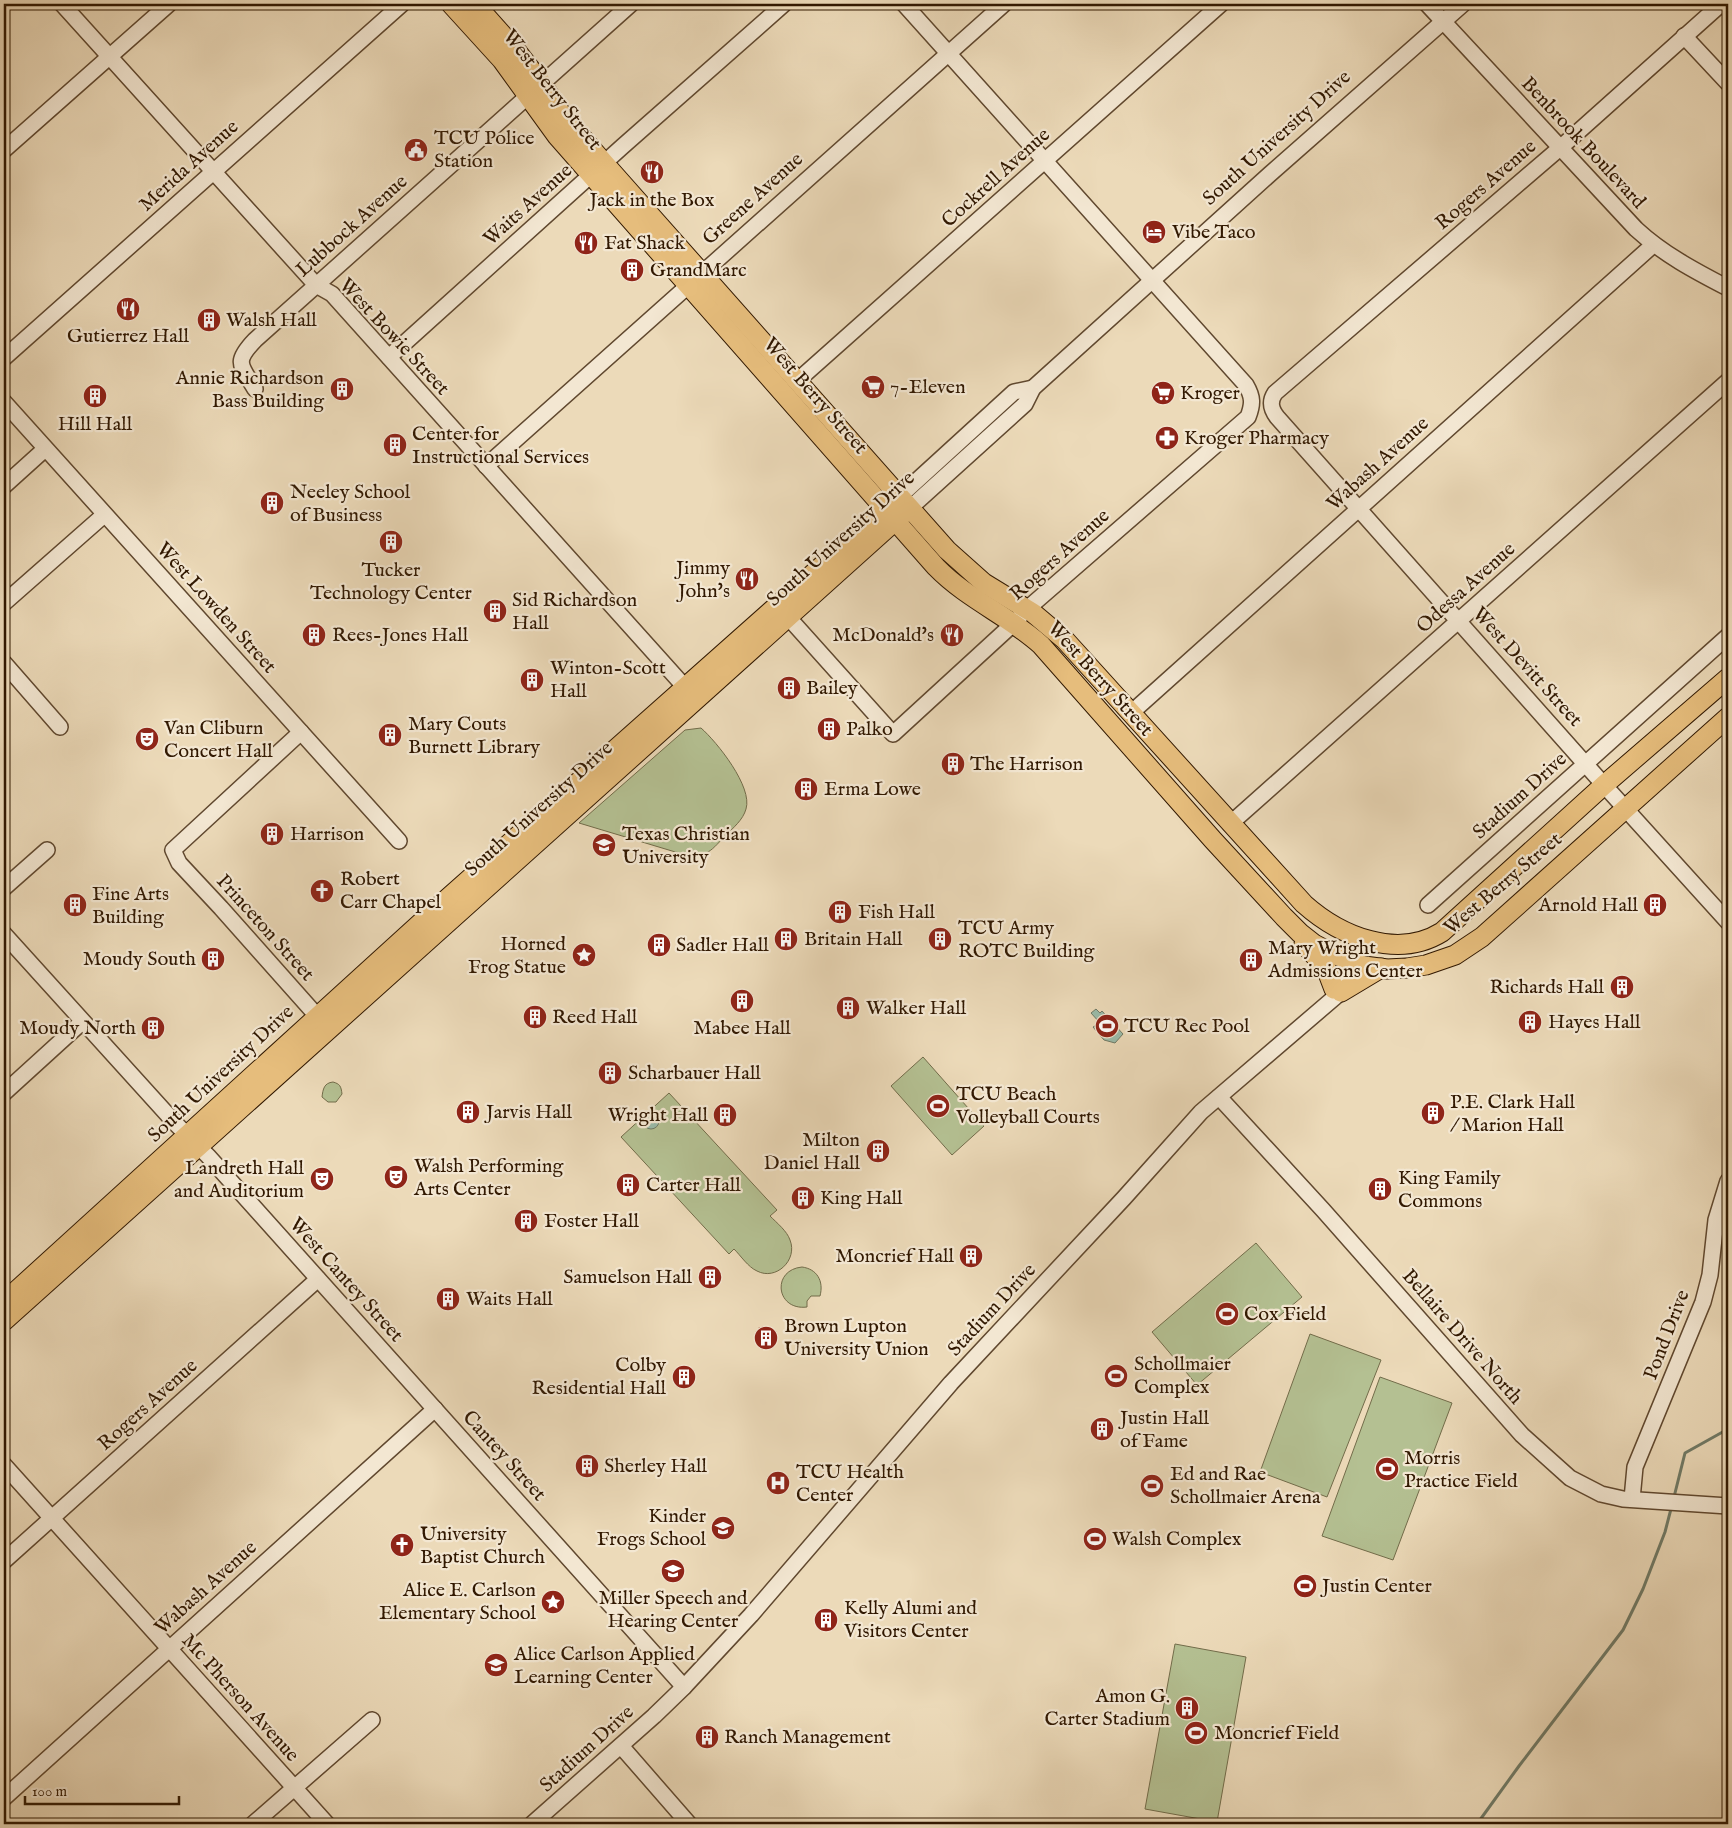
<svg xmlns="http://www.w3.org/2000/svg" width="1732" height="1828" viewBox="0 0 1732 1828" font-family="'IM FELL English',serif">
	<style>
		.green { fill: #b4c092; stroke: #726c4a }
		.water { fill: #9abba9; stroke: #707a66 }
		.lines { fill: none; stroke-linecap: round; stroke-linejoin: round }
		.stream { stroke: #707a66; stroke-width: 3 }
		.minor-casing { stroke: #60482f; stroke-width: 18 }
		.major-casing { stroke: #311801; stroke-width: 21 }
		.minor { stroke: #f3e7d2; stroke-width: 15 }
		.major { stroke: #e6bd7c; stroke-width: 19 }
		.labels { text-anchor: middle; dominant-baseline: central; stroke-width: 4.5; stroke-linejoin: round; paint-order: stroke }
		.street-label { font-size: 20px; fill: #311801; stroke: #f3e7d2 }
		.poi-label { font-size: 20px; fill: #311801; stroke: #f3e7d2; text-anchor: start }
	</style>
	<rect width="100%" height="100%" fill="#ecdab9"/>
	<filter id="stains"><feTurbulence type="fractalNoise" baseFrequency=".004" numOctaves="4"/><feColorMatrix values="0 0 0 0 .2 0 0 0 0 .09 0 0 0 0 .02 0 0 0 .5 -.17"/></filter>
	<radialGradient id="worn" r=".72"><stop offset=".6" stop-color="#630" stop-opacity="0"/><stop offset="1" stop-color="#630" stop-opacity=".3"/></radialGradient>
	<!-- green -->
	<g class="green">
		<path d="M701,728c16,14 52,59 45,81 -3,11 -13,19 -21,27 -17,18 -17,20 -43,18l-103,-31 106,-93z"/>
		<polygon points="923,1057 984,1126 952,1155 891,1086"/>
		<path d="M333,1082c7,2 8,4 9,12l-6,8h-8l-6,-5c1,-8 2,-14 11,-15z"/>
		<path d="M669,1093l108,117 -7,6c7,7 17,15 20,24 8,20 -14,41 -33,31 -9,-4 -16,-15 -23,-22l-5,5 -108,-117z"/>
		<polygon points="1256,1243 1302,1297 1197,1385 1152,1332"/>
		<path d="M802,1267c15,2 22,14 18,29h-9l-4,5v6c-31,4 -36,-37 -5,-40z"/>
		<polygon points="1310,1334 1381,1360 1327,1497 1260,1472"/>
		<polygon points="1380,1377 1452,1403 1393,1560 1322,1536"/>
		<polygon points="1175,1644 1246,1657 1217,1822 1145,1809"/>
	</g>
	<!-- water -->
	<g class="water">
		<polygon points="1096,1009 1100,1013 1102,1011 1123,1034 1115,1043 1104,1040 1093,1027 1100,1023 1091,1013"/>
		<circle cx="651" cy="1121" r="8"/>
	</g>
	<g class="lines">
		<!-- stream -->
		<g class="stream">
			<polyline points="1674,1497 1685,1453 1728,1429"/>
			<polyline points="1477,1824 1519,1766 1623,1630 1643,1589 1665,1532 1672,1505"/>
		</g>
		<!-- minor casing -->
		<g class="minor-casing">
			<g id="minor">
				<polyline points="62,4 316,285 332,294 692,695"/>
				<path d="M1427,4l209,225c27,25 59,42 92,59"/>
				<path d="M1721,4l-161,144 -285,245c-6,9 -4,16 2,24l327,368 124,137"/>
				<polyline points="1684,36 1728,83"/>
				<polyline points="4,150 169,4"/>
				<polyline points="389,357 623,146 784,4"/>
				<polyline points="4,358 402,4"/>
				<polyline points="796,382 1221,4"/>
				<path d="M255,389c-14,-24 -22,-26 0,-49l376,-336"/>
				<polyline points="4,402 399,841"/>
				<polyline points="486,466 1004,4"/>
				<polyline points="4,486 45,449"/>
				<polyline points="899,497 1014,392 1033,388"/>
				<polyline points="910,508 1025,404 1033,388 1270,174 1463,4"/>
				<polyline points="4,603 104,515"/>
				<path d="M788,617l105,117 120,-110 14,-15 221,-192c5,-13 5,-20 -2,-32l-342,-381"/>
				<polyline points="4,663 60,727"/>
				<polyline points="1131,713 1653,245"/>
				<polyline points="301,732 173,850 179,863 221,908 325,1025"/>
				<polyline points="1230,824 1728,381"/>
				<polyline points="4,888 47,850"/>
				<polyline points="1428,905 1728,636"/>
				<polyline points="4,934 176,1124 208,1156 684,1687"/>
				<polyline points="4,1093 82,1022"/>
				<polyline points="1219,1097 1323,1210 1522,1435 1570,1478 1601,1494 1623,1499 1728,1506"/>
				<polyline points="4,1465 327,1824"/>
				<polyline points="1632,1499 1635,1467 1703,1302 1710,1275 1716,1220 1728,1181"/>
				<polyline points="4,1561 318,1279"/>
				<polyline points="621,1746 689,1824"/>
				<polyline points="4,1798 435,1409"/>
				<polyline points="253,1824 372,1720"/>
				<polyline points="532,1824 654,1716 684,1687 751,1615 951,1383 1124,1198 1201,1112 1341,992 1352,969 1350,960"/>
			</g>
		</g>
		<!-- major casing -->
		<g class="major-casing">
			<g id="major">
				<path d="M451,4l51,56 55,76 379,431c31,32 73,49 105,78l172,195 71,77 16,16 14,11 19,10 31,12 23,3 20,-1 19,-3 29,-10 27,-18 246,-220"/>
				<path d="M475,4l40,45 27,35 18,28 44,51 343,387 37,33 49,30 32,27 239,264c36,32 93,56 138,28l162,-147 124,-107"/>
				<polyline points="1304,944 1326,968 1334,989"/>
				<polyline points="1341,992 1381,968"/>
				<polyline points="4,1302 448,898 895,501"/>
				<polyline points="4,1321 905,512"/>
			</g>
		</g>
		<!-- minor -->
		<use href="#minor" class="minor"/>
		<!-- major -->
		<use href="#major" class="major"/>
	</g>
	<!-- icons -->
	<defs>
		<g id="civic-disc" transform="scale(1.25)"><circle r="9.5" fill="#8f2418" stroke="#f3e7d2"/><path d="M-.6-6.5H3V-4.5H.6V-3L4-1V1h2V6H-6V1h2V-1L-.6-3ZM-1.2 2.5V6h2.4V2.5Z" fill="#fff"/></g>
		<g id="restaurant-disc" transform="scale(1.25)"><circle r="9.5" fill="#8f2418" stroke="#f3e7d2"/><path d="M-5-6h1v4h1v-4h1v4h1v-4h1v5L-1.5 .5V6h-2V.5L-5-1ZM5-6V6H3V1.5H1.5Q1.5-4 5-6Z" fill="#fff"/></g>
		<g id="hotel-disc" transform="scale(1.25)"><circle r="9.5" fill="#8f2418" stroke="#f3e7d2"/><path d="M-6-4.5h1.5V1H6V5H4.5V3h-9V5H-6ZM-4 0a1.8 1.8 0 1 1 3.6 0ZM.5 0V-2.5h3Q6-2.5 6 0Z" fill="#fff"/></g>
		<g id="building-disc" transform="scale(1.25)"><circle r="9.5" fill="#8f2418" stroke="#f3e7d2"/><path d="M-4-6H4V6H1V3H-1V6H-4ZM-2.5-4.3h1.7v1.8h-1.7ZM.8-4.3h1.7v1.8H.8ZM-2.5-1h1.7V.8h-1.7ZM.8-1h1.7V.8H.8Z" fill="#fff"/></g>
		<g id="supermarket-disc" transform="scale(1.25)"><circle r="9.5" fill="#8f2418" stroke="#f3e7d2"/><path d="M-6-5.5h2.5l.6 2H6L4.5 2H-2.5L-4.4-4H-6ZM-1.5 3.2a1.3 1.3 0 1 0 .1 0ZM3 3.2a1.3 1.3 0 1 0 .1 0Z" fill="#fff"/></g>
		<g id="pharmacy-disc" transform="scale(1.25)"><circle r="9.5" fill="#8f2418" stroke="#f3e7d2"/><path d="M-2-6h4v4h4v4h-4v4h-4v-4h-4v-4h4Z" fill="#fff"/></g>
		<g id="theatre-disc" transform="scale(1.25)"><circle r="9.5" fill="#8f2418" stroke="#f3e7d2"/><path d="M-5-5.5Q0-4 5-5.5V0Q5 5 0 6Q-5 5-5 0ZM-3.3-2.5H-1v1.5H-3.3ZM1-2.5H3.3v1.5H1ZM-2.8 1Q0 5.5 2.8 1Z" fill="#fff"/></g>
		<g id="university-disc" transform="scale(1.25)"><circle r="9.5" fill="#8f2418" stroke="#f3e7d2"/><path d="M0-5L7-2L0 1L-7-2ZM-4 1L0 2.5L4 1V4Q0 6-4 4Z" fill="#fff"/></g>
		<g id="church-disc" transform="scale(1.25)"><circle r="9.5" fill="#8f2418" stroke="#f3e7d2"/><path d="M-1.2-6h2.4v3.5h3.3v2.4h-3.3V6h-2.4V-.1h-3.3v-2.4h3.3Z" fill="#fff"/></g>
		<g id="sight-disc" transform="scale(1.25)"><circle r="9.5" fill="#8f2418" stroke="#f3e7d2"/><path d="M0-6L1.8-2.2L6-1.7L2.9 1.2L3.7 5.4L0 3.3L-3.7 5.4L-2.9 1.2L-6-1.7L-1.8-2.2Z" fill="#fff"/></g>
		<g id="stadium-disc" transform="scale(1.25)"><circle r="9.5" fill="#8f2418" stroke="#f3e7d2"/><path d="M0-5a6.5 5 0 1 0 0 10a6.5 5 0 1 0 0-10ZM-3.5-1.8h7v3.6h-7Z" fill="#fff"/></g>
		<g id="hospital-disc" transform="scale(1.25)"><circle r="9.5" fill="#8f2418" stroke="#f3e7d2"/><path d="M-5-5h3v3.5h4V-5h3V5h-3V1.5h-4V5h-3Z" fill="#fff"/></g>
		<g id="school-disc" transform="scale(1.25)"><circle r="9.5" fill="#8f2418" stroke="#f3e7d2"/><path d="M0-5L7-2L0 1L-7-2ZM-4 1L0 2.5L4 1V4Q0 6-4 4Z" fill="#fff"/></g>
	</defs>
	<g fill-rule="evenodd">
		<use href="#civic-disc" x="416" y="150"/>
		<use href="#restaurant-disc" x="652" y="172"/>
		<use href="#hotel-disc" x="1154" y="232"/>
		<use href="#restaurant-disc" x="586" y="243"/>
		<use href="#building-disc" x="632" y="270"/>
		<use href="#restaurant-disc" x="128" y="309"/>
		<use href="#building-disc" x="209" y="320"/>
		<use href="#supermarket-disc" x="873" y="387"/>
		<use href="#building-disc" x="342" y="389"/>
		<use href="#supermarket-disc" x="1163" y="393"/>
		<use href="#building-disc" x="95" y="396"/>
		<use href="#pharmacy-disc" x="1167" y="438"/>
		<use href="#building-disc" x="395" y="445"/>
		<use href="#building-disc" x="272" y="503"/>
		<use href="#building-disc" x="391" y="542"/>
		<use href="#restaurant-disc" x="747" y="579"/>
		<use href="#building-disc" x="495" y="611"/>
		<use href="#building-disc" x="314" y="635"/>
		<use href="#restaurant-disc" x="952" y="635"/>
		<use href="#building-disc" x="532" y="680"/>
		<use href="#building-disc" x="789" y="688"/>
		<use href="#building-disc" x="829" y="729"/>
		<use href="#building-disc" x="390" y="735"/>
		<use href="#theatre-disc" x="147" y="739"/>
		<use href="#building-disc" x="953" y="764"/>
		<use href="#building-disc" x="806" y="789"/>
		<use href="#building-disc" x="272" y="834"/>
		<use href="#university-disc" x="604" y="845"/>
		<use href="#church-disc" x="322" y="891"/>
		<use href="#building-disc" x="75" y="905"/>
		<use href="#building-disc" x="1655" y="905"/>
		<use href="#building-disc" x="840" y="912"/>
		<use href="#building-disc" x="786" y="939"/>
		<use href="#building-disc" x="940" y="939"/>
		<use href="#building-disc" x="659" y="945"/>
		<use href="#sight-disc" x="584" y="955"/>
		<use href="#building-disc" x="213" y="959"/>
		<use href="#building-disc" x="1251" y="960"/>
		<use href="#building-disc" x="1622" y="987"/>
		<use href="#building-disc" x="742" y="1001"/>
		<use href="#building-disc" x="848" y="1008"/>
		<use href="#building-disc" x="535" y="1017"/>
		<use href="#building-disc" x="1530" y="1022"/>
		<use href="#stadium-disc" x="1107" y="1026"/>
		<use href="#building-disc" x="153" y="1028"/>
		<use href="#building-disc" x="610" y="1073"/>
		<use href="#stadium-disc" x="938" y="1106"/>
		<use href="#building-disc" x="468" y="1112"/>
		<use href="#building-disc" x="1433" y="1113"/>
		<use href="#building-disc" x="725" y="1115"/>
		<use href="#building-disc" x="878" y="1151"/>
		<use href="#theatre-disc" x="396" y="1177"/>
		<use href="#theatre-disc" x="322" y="1179"/>
		<use href="#building-disc" x="628" y="1185"/>
		<use href="#building-disc" x="1380" y="1189"/>
		<use href="#building-disc" x="803" y="1198"/>
		<use href="#building-disc" x="526" y="1221"/>
		<use href="#building-disc" x="971" y="1256"/>
		<use href="#building-disc" x="710" y="1277"/>
		<use href="#building-disc" x="448" y="1299"/>
		<use href="#stadium-disc" x="1227" y="1314"/>
		<use href="#building-disc" x="766" y="1338"/>
		<use href="#stadium-disc" x="1116" y="1376"/>
		<use href="#building-disc" x="684" y="1377"/>
		<use href="#building-disc" x="1102" y="1429"/>
		<use href="#building-disc" x="587" y="1466"/>
		<use href="#stadium-disc" x="1387" y="1469"/>
		<use href="#hospital-disc" x="778" y="1483"/>
		<use href="#stadium-disc" x="1152" y="1486"/>
		<use href="#school-disc" x="723" y="1528"/>
		<use href="#stadium-disc" x="1095" y="1539"/>
		<use href="#church-disc" x="402" y="1545"/>
		<use href="#school-disc" x="673" y="1571"/>
		<use href="#stadium-disc" x="1305" y="1586"/>
		<use href="#sight-disc" x="553" y="1602"/>
		<use href="#building-disc" x="826" y="1620"/>
		<use href="#school-disc" x="496" y="1665"/>
		<use href="#building-disc" x="1187" y="1708"/>
		<use href="#stadium-disc" x="1196" y="1733"/>
		<use href="#building-disc" x="707" y="1737"/>
	</g>
	<g class="labels">
		<!-- street labels -->
		<g class="street-label">
			<text transform="translate(552 90) rotate(52)">West Berry Street</text>
			<text transform="translate(1277 138) rotate(-42)">South University Drive</text>
			<text transform="translate(1583 143) rotate(47)">Benbrook Boulevard</text>
			<text transform="translate(189 166) rotate(-42)">Merida Avenue</text>
			<text transform="translate(996 178) rotate(-42)">Cockrell Avenue</text>
			<text transform="translate(1486 185) rotate(-41)">Rogers Avenue</text>
			<text transform="translate(753 199) rotate(-42)">Greene Avenue</text>
			<text transform="translate(528 205) rotate(-42)">Waits Avenue</text>
			<text transform="translate(352 226) rotate(-42)">Lubbock Avenue</text>
			<text transform="translate(394 337) rotate(47)">West Bowie Street</text>
			<text transform="translate(815 396) rotate(49)">West Berry Street</text>
			<text transform="translate(1378 464) rotate(-42)">Wabash Avenue</text>
			<text transform="translate(841 539) rotate(-42)">South University Drive</text>
			<text transform="translate(1060 555) rotate(-42)">Rogers Avenue</text>
			<text transform="translate(1466 588) rotate(-42)">Odessa Avenue</text>
			<text transform="translate(216 608) rotate(48)">West Lowden Street</text>
			<text transform="translate(1527 667) rotate(48)">West Devitt Street</text>
			<text transform="translate(1100 679) rotate(48)">West Berry Street</text>
			<text transform="translate(1520 796) rotate(-42)">Stadium Drive</text>
			<text transform="translate(539 809) rotate(-42)">South University Drive</text>
			<text transform="translate(1503 884) rotate(-40)">West Berry Street</text>
			<text transform="translate(265 928) rotate(48)">Princeton Street</text>
			<text transform="translate(221 1074) rotate(-43)">South University Drive</text>
			<text transform="translate(346 1280) rotate(48)">West Cantey Street</text>
			<text transform="translate(992 1310) rotate(-47)">Stadium Drive</text>
			<text transform="translate(1667 1335) rotate(-69)">Pond Drive</text>
			<text transform="translate(1462 1337) rotate(49)">Bellaire Drive North</text>
			<text transform="translate(148 1405) rotate(-42)">Rogers Avenue</text>
			<text transform="translate(504 1456) rotate(48)">Cantey Street</text>
			<text transform="translate(206 1588) rotate(-42)">Wabash Avenue</text>
			<text transform="translate(240 1698) rotate(48)">Mc Pherson Avenue</text>
			<text transform="translate(587 1749) rotate(-42)">Stadium Drive</text>
		</g>
		<!-- poi labels -->
		<g class="poi-label">
			<text x="434" y="138">TCU Police<tspan x="434" dy="23">Station</tspan></text>
			<text x="652" y="200" text-anchor="middle">Jack in the Box</text>
			<text x="1172" y="232">Vibe Taco</text>
			<text x="604" y="243">Fat Shack</text>
			<text x="650" y="270">GrandMarc</text>
			<text x="226" y="320">Walsh Hall</text>
			<text x="128" y="336" text-anchor="middle">Gutierrez Hall</text>
			<text x="324" y="378" text-anchor="end">Annie Richardson<tspan x="324" dy="23">Bass Building</tspan></text>
			<text x="890" y="387">7-Eleven</text>
			<text x="1180" y="393">Kroger</text>
			<text x="95" y="424" text-anchor="middle">Hill Hall</text>
			<text x="412" y="434">Center for<tspan x="412" dy="23">Instructional Services</tspan></text>
			<text x="1184" y="438">Kroger Pharmacy</text>
			<text x="290" y="492">Neeley School<tspan x="290" dy="23">of Business</tspan></text>
			<text x="730" y="568" text-anchor="end">Jimmy<tspan x="730" dy="23">John's</tspan></text>
			<text x="391" y="570" text-anchor="middle">Tucker<tspan x="391" dy="23">Technology Center</tspan></text>
			<text x="512" y="600">Sid Richardson<tspan x="512" dy="23">Hall</tspan></text>
			<text x="332" y="635">Rees-Jones Hall</text>
			<text x="934" y="635" text-anchor="end">McDonald's</text>
			<text x="550" y="668">Winton-Scott<tspan x="550" dy="23">Hall</tspan></text>
			<text x="806" y="688">Bailey</text>
			<text x="408" y="724">Mary Couts<tspan x="408" dy="23">Burnett Library</tspan></text>
			<text x="164" y="728">Van Cliburn<tspan x="164" dy="23">Concert Hall</tspan></text>
			<text x="846" y="729">Palko</text>
			<text x="970" y="764">The Harrison</text>
			<text x="824" y="789">Erma Lowe</text>
			<text x="290" y="834">Harrison</text>
			<text x="622" y="834">Texas Christian<tspan x="622" dy="23">University</tspan></text>
			<text x="340" y="879">Robert<tspan x="340" dy="23">Carr Chapel</tspan></text>
			<text x="92" y="894">Fine Arts<tspan x="92" dy="23">Building</tspan></text>
			<text x="1638" y="905" text-anchor="end">Arnold Hall</text>
			<text x="858" y="912">Fish Hall</text>
			<text x="958" y="928">TCU Army<tspan x="958" dy="23">ROTC Building</tspan></text>
			<text x="804" y="939">Britain Hall</text>
			<text x="566" y="944" text-anchor="end">Horned<tspan x="566" dy="23">Frog Statue</tspan></text>
			<text x="676" y="945">Sadler Hall</text>
			<text x="1268" y="948">Mary Wright<tspan x="1268" dy="23">Admissions Center</tspan></text>
			<text x="196" y="959" text-anchor="end">Moudy South</text>
			<text x="1604" y="987" text-anchor="end">Richards Hall</text>
			<text x="866" y="1008">Walker Hall</text>
			<text x="552" y="1017">Reed Hall</text>
			<text x="1548" y="1022">Hayes Hall</text>
			<text x="1124" y="1026">TCU Rec Pool</text>
			<text x="136" y="1028" text-anchor="end">Moudy North</text>
			<text x="742" y="1028" text-anchor="middle">Mabee Hall</text>
			<text x="628" y="1073">Scharbauer Hall</text>
			<text x="956" y="1094">TCU Beach<tspan x="956" dy="23">Volleyball Courts</tspan></text>
			<text x="1450" y="1102">P.E. Clark Hall<tspan x="1450" dy="23">/ Marion Hall</tspan></text>
			<text x="486" y="1112">Jarvis Hall</text>
			<text x="708" y="1115" text-anchor="end">Wright Hall</text>
			<text x="860" y="1140" text-anchor="end">Milton<tspan x="860" dy="23">Daniel Hall</tspan></text>
			<text x="414" y="1166">Walsh Performing<tspan x="414" dy="23">Arts Center</tspan></text>
			<text x="304" y="1168" text-anchor="end">Landreth Hall<tspan x="304" dy="23">and Auditorium</tspan></text>
			<text x="1398" y="1178">King Family<tspan x="1398" dy="23">Commons</tspan></text>
			<text x="646" y="1185">Carter Hall</text>
			<text x="820" y="1198">King Hall</text>
			<text x="544" y="1221">Foster Hall</text>
			<text x="954" y="1256" text-anchor="end">Moncrief Hall</text>
			<text x="692" y="1277" text-anchor="end">Samuelson Hall</text>
			<text x="466" y="1299">Waits Hall</text>
			<text x="1244" y="1314">Cox Field</text>
			<text x="784" y="1326">Brown Lupton<tspan x="784" dy="23">University Union</tspan></text>
			<text x="1134" y="1364">Schollmaier<tspan x="1134" dy="23">Complex</tspan></text>
			<text x="666" y="1365" text-anchor="end">Colby<tspan x="666" dy="23">Residential Hall</tspan></text>
			<text x="1120" y="1418">Justin Hall<tspan x="1120" dy="23">of Fame</tspan></text>
			<text x="1404" y="1458">Morris<tspan x="1404" dy="23">Practice Field</tspan></text>
			<text x="604" y="1466">Sherley Hall</text>
			<text x="796" y="1472">TCU Health<tspan x="796" dy="23">Center</tspan></text>
			<text x="1170" y="1474">Ed and Rae<tspan x="1170" dy="23">Schollmaier Arena</tspan></text>
			<text x="706" y="1516" text-anchor="end">Kinder<tspan x="706" dy="23">Frogs School</tspan></text>
			<text x="420" y="1534">University<tspan x="420" dy="23">Baptist Church</tspan></text>
			<text x="1112" y="1539">Walsh Complex</text>
			<text x="1322" y="1586">Justin Center</text>
			<text x="536" y="1590" text-anchor="end">Alice E. Carlson<tspan x="536" dy="23">Elementary School</tspan></text>
			<text x="673" y="1598" text-anchor="middle">Miller Speech and<tspan x="673" dy="23">Hearing Center</tspan></text>
			<text x="844" y="1608">Kelly Alumi and<tspan x="844" dy="23">Visitors Center</tspan></text>
			<text x="514" y="1654">Alice Carlson Applied<tspan x="514" dy="23">Learning Center</tspan></text>
			<text x="1170" y="1696" text-anchor="end">Amon G.<tspan x="1170" dy="23">Carter Stadium</tspan></text>
			<text x="1214" y="1733">Moncrief Field</text>
			<text x="724" y="1737">Ranch Management</text>
		</g>
	</g>
	<!-- margin -->
	<rect width="1732" height="1828" fill="none" stroke="#ecdab9" stroke-width="20"/>
	<rect x="5" y="5" width="1722" height="1818" fill="none" stroke="#311801" stroke-width="2.5"/>
	<rect x="10" y="10" width="1712" height="1808" fill="none" stroke="#311801"/>
	<!-- scale -->
	<path d="M25 1796v8h154v-8" fill="none" stroke="#311801" stroke-width="2.5"/>
	<text x="32" y="1796" font-size="15" fill="#311801" stroke="#f3e7d2" stroke-width="4" paint-order="stroke">100 m</text>
	<rect width="100%" height="100%" filter="url(#stains)"/>
	<rect width="100%" height="100%" fill="url(#worn)"/>
</svg>
